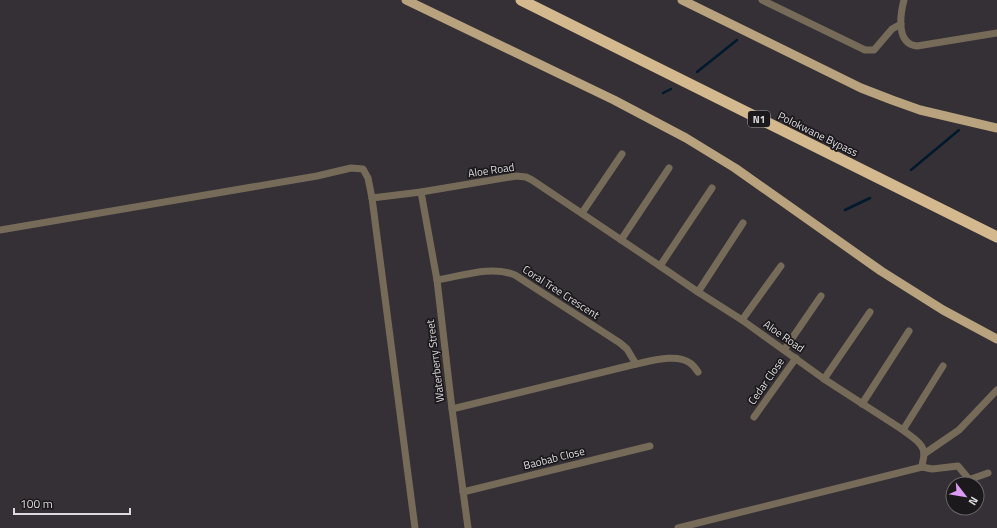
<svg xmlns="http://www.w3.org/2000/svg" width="997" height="528" viewBox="0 0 997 528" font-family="'Titillium Web',sans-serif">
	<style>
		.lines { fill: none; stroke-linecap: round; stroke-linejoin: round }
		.stream { stroke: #00192c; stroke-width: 2.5 }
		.minor { stroke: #766b59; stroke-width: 7 }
		.major { stroke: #b9a37e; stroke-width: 9 }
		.highway { stroke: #d3b98d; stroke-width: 11 }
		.labels { text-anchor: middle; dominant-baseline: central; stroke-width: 3.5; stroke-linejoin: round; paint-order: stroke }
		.shield { fill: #1b191b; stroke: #a3a0a4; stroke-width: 1 }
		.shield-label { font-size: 10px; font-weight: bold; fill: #dddade }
		.street-label { font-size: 11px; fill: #dddade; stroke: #1b191b }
	</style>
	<rect width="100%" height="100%" fill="#343035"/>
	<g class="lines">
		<!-- stream -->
		<g class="stream">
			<polyline points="697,72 737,40"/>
			<polyline points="663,93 671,89"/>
			<polyline points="911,170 959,130"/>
			<polyline points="845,210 870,198"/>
		</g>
		<!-- minor -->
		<g class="minor">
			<polyline points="762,0 865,50 874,50 892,29 901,24"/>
			<path d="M904,0c-4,15 -8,44 13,46l80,-13"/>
			<polyline points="421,192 437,280 452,409 468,528"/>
			<path d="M372,198l49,-6 95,-16 10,1 6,3 128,86 38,26 44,28 82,59 79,51c7,6 21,13 21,24 0,4 -2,9 -2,13l-244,61"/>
			<polyline points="582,213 622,154"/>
			<polyline points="0,230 317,176 351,168 363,169 368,178 372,198 415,528"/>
			<polyline points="621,240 669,168"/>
			<polyline points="660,266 712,188"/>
			<path d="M437,280c25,-4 54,-15 78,-5l105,68 7,6 9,15"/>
			<polyline points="698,292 743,223"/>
			<polyline points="742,320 781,266"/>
			<polyline points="784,350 821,296"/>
			<polyline points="824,379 870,312"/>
			<polyline points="862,404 909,331"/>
			<path d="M452,409l184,-45c15,-3 41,-11 54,-1 3,2 6,6 8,9"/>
			<polyline points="754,417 796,358"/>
			<polyline points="903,430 943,366"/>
			<polyline points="924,454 959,430 997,390"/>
			<polyline points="922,467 932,469 958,466 968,478 971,479 988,473"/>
			<polyline points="463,492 650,446"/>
		</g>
		<!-- major -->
		<g class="major">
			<polyline points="406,0 614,100 686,138 735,168 881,271 943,310 997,339"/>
			<polyline points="682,0 861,88 892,100 920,110 997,128"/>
		</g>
		<!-- highway -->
		<polyline class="highway" points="521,0 997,237"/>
	</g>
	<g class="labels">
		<!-- shield labels -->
		<rect class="shield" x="748" y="111" width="22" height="16" rx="3"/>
		<g class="shield-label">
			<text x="759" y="119">N1</text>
		</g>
		<!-- street labels -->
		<g class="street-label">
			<text transform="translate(818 134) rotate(26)">Polokwane Bypass</text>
			<text transform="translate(491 170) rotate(-8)">Aloe Road</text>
			<text transform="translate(561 292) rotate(33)">Coral Tree Crescent</text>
			<text transform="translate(784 336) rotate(35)">Aloe Road</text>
			<text transform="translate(435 361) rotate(-97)">Waterberry Street</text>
			<text transform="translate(766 381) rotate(-55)">Cedar Close</text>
			<text transform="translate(554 458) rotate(-14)">Baobab Close</text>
		</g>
	</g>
	<!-- north arrow -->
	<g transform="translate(965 496) rotate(121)"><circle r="19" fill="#1b191b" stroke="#696669"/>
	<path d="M0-3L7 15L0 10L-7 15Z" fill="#dd99f3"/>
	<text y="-6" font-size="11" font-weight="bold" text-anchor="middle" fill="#dddade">N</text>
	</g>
	<!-- scale -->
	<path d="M14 508v6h116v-6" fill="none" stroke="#dddade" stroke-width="2"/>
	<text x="20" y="508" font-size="12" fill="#dddade" stroke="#1b191b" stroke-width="3" paint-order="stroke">100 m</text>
</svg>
